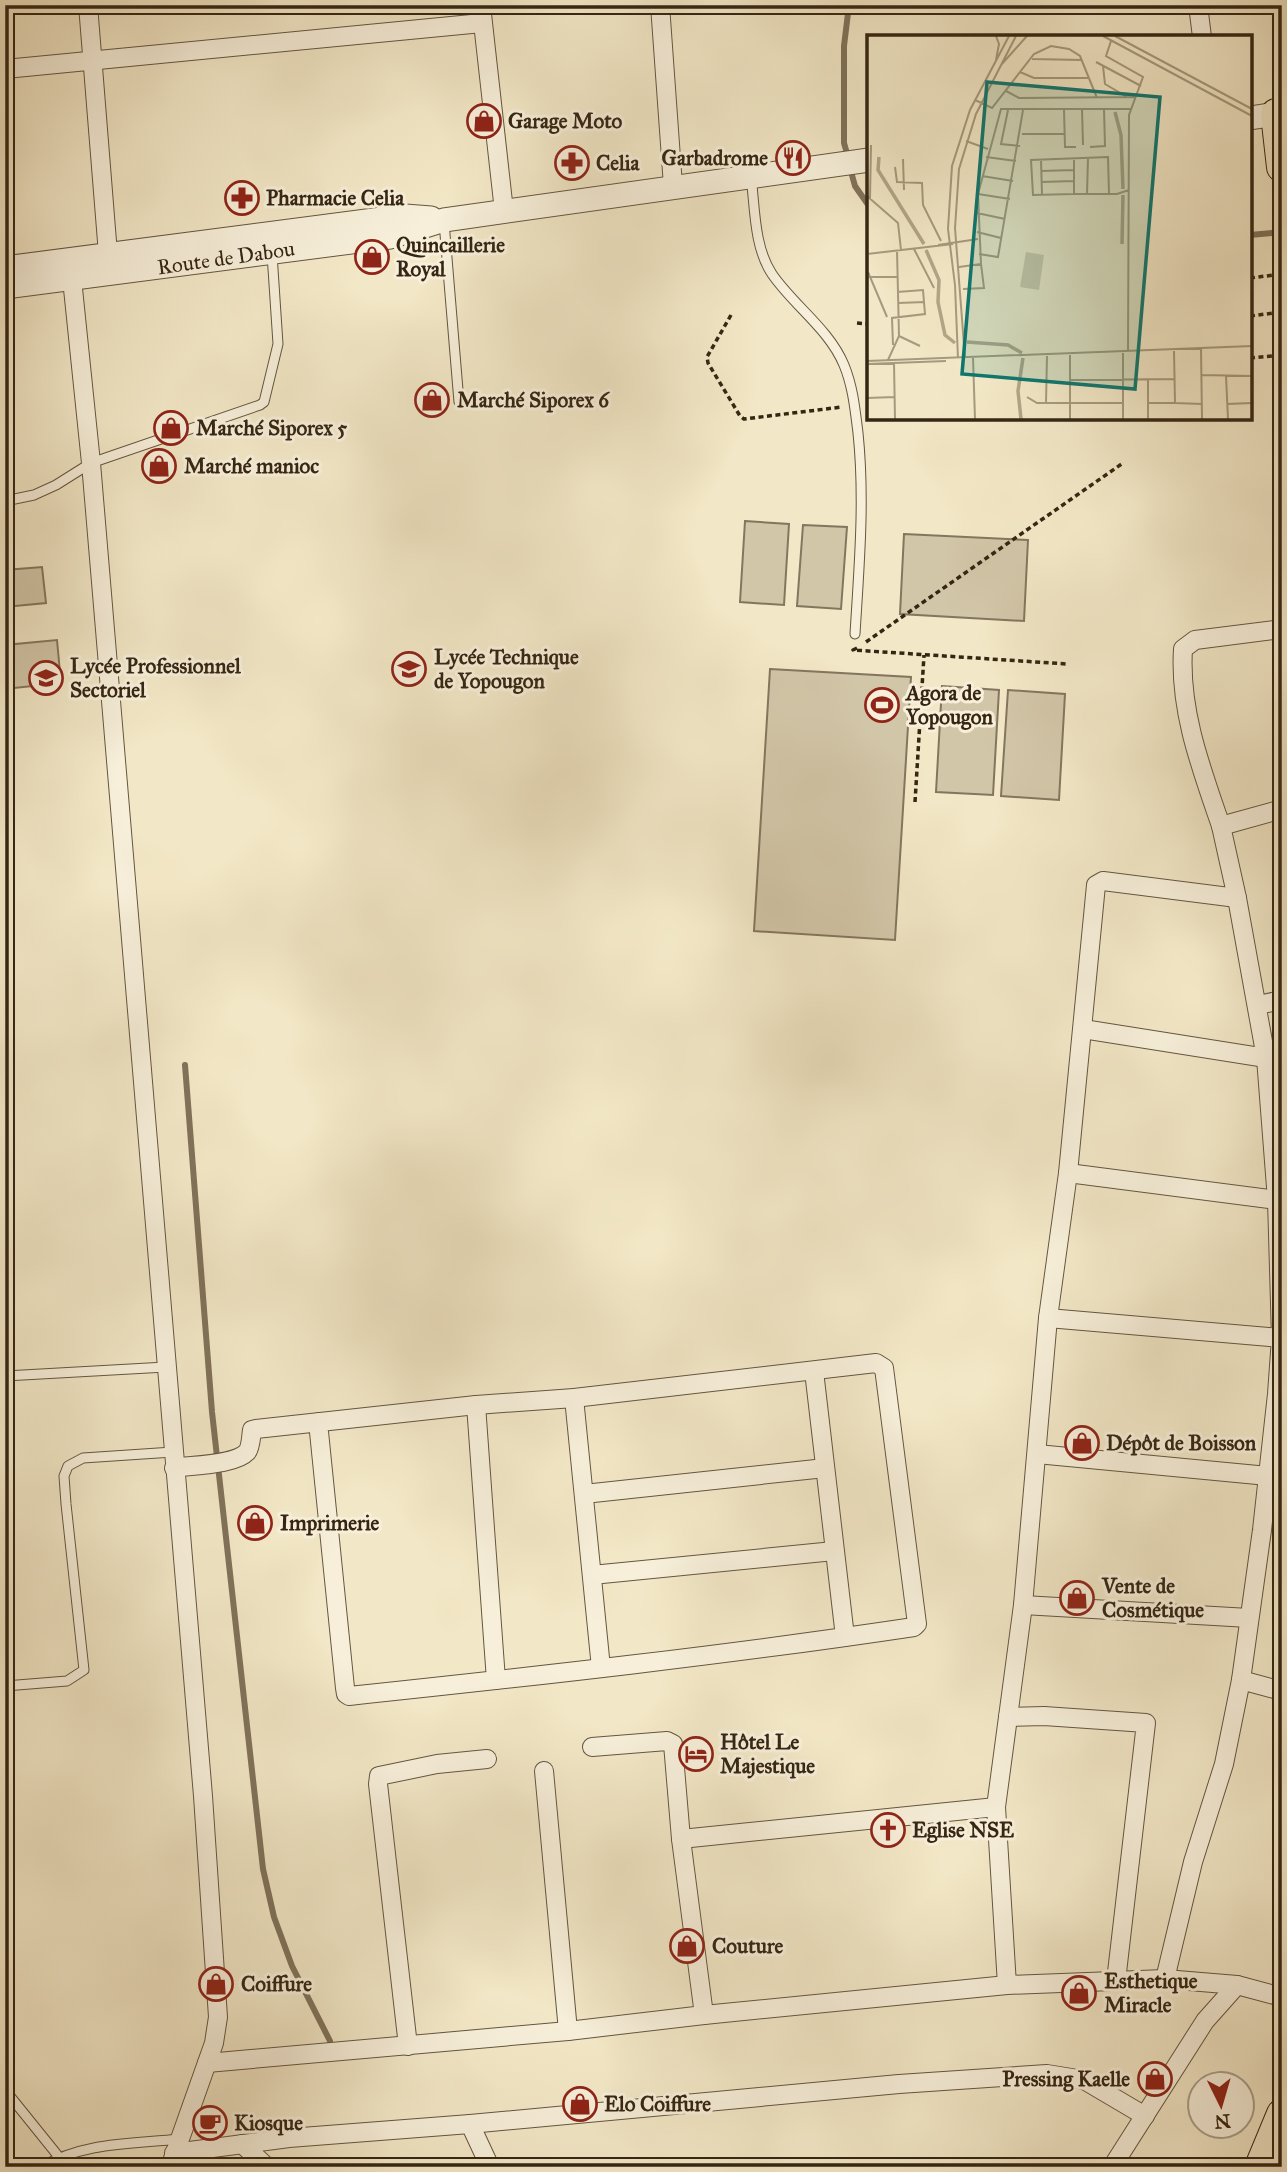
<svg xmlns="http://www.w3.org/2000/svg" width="1287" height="2172" viewBox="0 0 1287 2172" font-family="'IM FELL Great Primer',serif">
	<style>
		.green { fill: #d2c6a8; stroke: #84765e; stroke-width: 2 }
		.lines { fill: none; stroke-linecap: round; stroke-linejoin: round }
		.stream { stroke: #80725a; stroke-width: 6 }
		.service-casing { stroke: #645640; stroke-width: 11 }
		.minor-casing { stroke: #645640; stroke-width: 20 }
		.tertiary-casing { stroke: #645640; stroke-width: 25 }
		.primary-casing { stroke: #352613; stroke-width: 32 }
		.path { stroke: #352613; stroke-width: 3.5; stroke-dasharray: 5 3.5; stroke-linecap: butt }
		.service { stroke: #f7efda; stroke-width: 9 }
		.minor { stroke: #f7efda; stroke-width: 18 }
		.tertiary { stroke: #f7efda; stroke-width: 23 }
		.primary { stroke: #f2e7c6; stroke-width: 30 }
		.labels { text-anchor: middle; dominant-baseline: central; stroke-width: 6; stroke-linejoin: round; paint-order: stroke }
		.poi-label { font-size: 21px; font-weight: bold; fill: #352613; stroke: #f7efda; text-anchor: start }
		.street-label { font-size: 21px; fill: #352613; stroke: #f7efda }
		.inset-river { fill: none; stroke: #b2a589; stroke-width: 3.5 }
		.inset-road { fill: none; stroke: #a69a7e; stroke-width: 2 }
		.view { fill: #0f766e; fill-opacity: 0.15; stroke: #0f766e; stroke-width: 3.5 }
		.inset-edge { fill: none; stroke: #352613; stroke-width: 3.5 }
	</style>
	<rect width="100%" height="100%" fill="#f2e7c6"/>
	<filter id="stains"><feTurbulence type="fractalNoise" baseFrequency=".00286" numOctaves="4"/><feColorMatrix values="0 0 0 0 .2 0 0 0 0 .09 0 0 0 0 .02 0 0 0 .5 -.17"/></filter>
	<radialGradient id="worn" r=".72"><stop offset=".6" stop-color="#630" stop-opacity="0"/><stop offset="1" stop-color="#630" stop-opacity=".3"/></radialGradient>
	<!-- green -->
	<g class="green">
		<polygon points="745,521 789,524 784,605 740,602"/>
		<polygon points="803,525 847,527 841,609 797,606"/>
		<polygon points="904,534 1028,540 1024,621 900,614"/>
		<polygon points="42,567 46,603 5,607 5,570"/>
		<polygon points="57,640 61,683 5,689 5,645"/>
		<polygon points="770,669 911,677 895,940 754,931"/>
		<polygon points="942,686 999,690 993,795 936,792"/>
		<polygon points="1008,690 1065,694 1059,800 1001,796"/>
	</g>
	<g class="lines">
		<!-- stream -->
		<g class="stream">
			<polyline points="848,157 844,143 844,46 849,5"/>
			<polyline points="850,168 855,186 869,206"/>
			<polyline points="1250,235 1282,232"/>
			<polyline points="185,1065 212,1412 263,1869 274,1917 292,1966 330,2041"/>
		</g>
		<!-- service casing -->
		<g class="service-casing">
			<g id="service">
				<path d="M751,176c4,32 3,71 21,98 22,32 57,55 72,91 9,22 11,44 14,68 7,67 1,134 -3,201"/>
				<polyline points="444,222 459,402"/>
				<polyline points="5,501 34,495 56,485 91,463 260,405 264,402 278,344 272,254"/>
				<polyline points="5,1376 166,1367"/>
				<polyline points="5,1686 67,1681 84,1670 66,1504 64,1476 68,1466 83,1458 173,1452"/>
				<polyline points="5,2090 59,2157"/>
				<path d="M42,2167c41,-25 91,-23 137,-28"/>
			</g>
		</g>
		<!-- minor casing -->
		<g class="minor-casing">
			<g id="minor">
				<polyline points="88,5 108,254"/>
				<polyline points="481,5 504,211"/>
				<polyline points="660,5 673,186"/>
				<polyline points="1198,5 1202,37"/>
				<polyline points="5,69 482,23"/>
				<polyline points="72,279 91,463 203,1796 218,2017 214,2043 170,2167"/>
				<path d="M1221,826c-20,-58 -42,-116 -38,-177l12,-9 87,-11"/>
				<polyline points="1258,1005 1282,1000"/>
				<polyline points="1083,1029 1266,1058"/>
				<polyline points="1068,1173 1277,1200"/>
				<polyline points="1048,1318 1281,1338"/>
				<polyline points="814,1371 845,1637"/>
				<polyline points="574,1398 601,1668"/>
				<polyline points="476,1405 496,1680"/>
				<polyline points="1037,1454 1268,1476"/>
				<path d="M174,1468c18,-3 61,-3 73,-16 4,-5 4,-16 5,-22l4,-1 220,-24 98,-7 302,-35 8,5 33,256 -3,3c-187,28 -376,49 -565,69l-3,-2 -1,-6 -27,-266"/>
				<polyline points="584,1494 825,1468"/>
				<polyline points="592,1575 834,1551"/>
				<polyline points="1023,1605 1249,1618"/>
				<polyline points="1241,1680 1282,1691"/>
				<polyline points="1008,1717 1044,1716 1146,1723 1116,1981"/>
				<polyline points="592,1747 667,1741 673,1744 681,1839 704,2015"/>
				<polyline points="544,1771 568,2031"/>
				<polyline points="681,1839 996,1807"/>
				<polyline points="1165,1979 1193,1862 1224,1764 1241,1680 1262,1530 1277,1394 1281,1338 1277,1200 1266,1058 1237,898 1221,826 1282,809"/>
				<polyline points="1007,1985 996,1807 1023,1605 1048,1318 1068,1173 1096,885 1103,881 1237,898"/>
				<polyline points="408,2046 378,1784 379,1776 437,1764 487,1759"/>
				<polyline points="207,2063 568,2031 704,2015 1007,1985 1165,1979 1237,1985"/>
				<polyline points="470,2124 490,2167"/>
				<polyline points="242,2144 267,2167"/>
				<polyline points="174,2153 289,2138 470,2124 899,2084 1047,2074 1084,2080 1145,2116"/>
				<polyline points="1112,2167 1205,2021 1237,1985 1282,1997"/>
			</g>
		</g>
		<!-- tertiary casing -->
		<g class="tertiary-casing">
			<g id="tertiary">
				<polyline points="1250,118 1282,113"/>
				<polyline points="5,268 405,216 431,218"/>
				<polyline points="5,287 390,237 444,220 869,160"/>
			</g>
		</g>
		<!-- primary casing -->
		<g class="primary-casing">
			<g id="primary">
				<polyline points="1276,114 1282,167"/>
				<polyline points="1260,2167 1282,2114"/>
			</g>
		</g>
		<!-- path -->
		<g class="path">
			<polyline points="1250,278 1282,274"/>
			<polyline points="731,315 707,357 708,363 740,416 744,419 842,407"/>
			<polyline points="1250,316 1282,312"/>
			<polyline points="857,323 869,324"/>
			<polyline points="1250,358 1282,355"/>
			<polyline points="866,642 1123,463"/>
			<polyline points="857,648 853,650 1067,664"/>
			<polyline points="915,802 924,655"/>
		</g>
		<!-- service -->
		<use href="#service" class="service"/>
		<!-- minor -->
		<use href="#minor" class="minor"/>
		<!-- tertiary -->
		<use href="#tertiary" class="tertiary"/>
		<!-- primary -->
		<use href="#primary" class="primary"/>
	</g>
	<!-- icons -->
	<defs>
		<g id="shop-ring" transform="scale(1.75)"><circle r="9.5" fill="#f7efda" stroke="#8f2418" stroke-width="1.5"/><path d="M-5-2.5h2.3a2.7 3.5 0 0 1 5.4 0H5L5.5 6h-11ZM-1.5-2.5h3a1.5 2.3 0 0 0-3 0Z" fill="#8f2418"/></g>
		<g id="restaurant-ring" transform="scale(1.75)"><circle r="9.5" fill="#f7efda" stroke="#8f2418" stroke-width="1.5"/><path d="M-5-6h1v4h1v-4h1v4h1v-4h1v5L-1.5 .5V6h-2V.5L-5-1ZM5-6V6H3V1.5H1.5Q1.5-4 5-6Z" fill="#8f2418"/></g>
		<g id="pharmacy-ring" transform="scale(1.75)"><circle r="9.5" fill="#f7efda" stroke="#8f2418" stroke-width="1.5"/><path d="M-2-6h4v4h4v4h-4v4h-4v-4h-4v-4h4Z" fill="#8f2418"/></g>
		<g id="school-ring" transform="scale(1.75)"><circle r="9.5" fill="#f7efda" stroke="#8f2418" stroke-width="1.5"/><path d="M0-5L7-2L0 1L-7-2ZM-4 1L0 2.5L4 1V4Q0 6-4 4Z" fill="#8f2418"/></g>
		<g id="stadium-ring" transform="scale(1.75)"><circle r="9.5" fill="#f7efda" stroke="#8f2418" stroke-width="1.5"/><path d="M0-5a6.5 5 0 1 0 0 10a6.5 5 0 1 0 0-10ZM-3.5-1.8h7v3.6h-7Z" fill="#8f2418"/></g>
		<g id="hotel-ring" transform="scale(1.75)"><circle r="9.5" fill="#f7efda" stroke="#8f2418" stroke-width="1.5"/><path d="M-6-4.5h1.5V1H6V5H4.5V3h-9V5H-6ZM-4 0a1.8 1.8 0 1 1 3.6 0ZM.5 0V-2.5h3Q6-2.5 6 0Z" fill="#8f2418"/></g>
		<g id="church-ring" transform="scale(1.75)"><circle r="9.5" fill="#f7efda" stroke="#8f2418" stroke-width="1.5"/><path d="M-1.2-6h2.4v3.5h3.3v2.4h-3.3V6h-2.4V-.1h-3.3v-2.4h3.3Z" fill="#8f2418"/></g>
		<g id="cafe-ring" transform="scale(1.75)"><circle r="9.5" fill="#f7efda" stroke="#8f2418" stroke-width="1.5"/><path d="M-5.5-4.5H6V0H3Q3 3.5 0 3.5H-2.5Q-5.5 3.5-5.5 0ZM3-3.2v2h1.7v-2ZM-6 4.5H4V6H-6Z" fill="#8f2418"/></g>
	</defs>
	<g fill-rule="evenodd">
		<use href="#shop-ring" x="484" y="121"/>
		<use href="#restaurant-ring" x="793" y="158"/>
		<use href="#pharmacy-ring" x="572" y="163"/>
		<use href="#pharmacy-ring" x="242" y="198"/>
		<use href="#shop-ring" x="372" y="257"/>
		<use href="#shop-ring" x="432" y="400"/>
		<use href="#shop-ring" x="171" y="428"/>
		<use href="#shop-ring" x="159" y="466"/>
		<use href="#school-ring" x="409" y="669"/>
		<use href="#school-ring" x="46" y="678"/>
		<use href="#stadium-ring" x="882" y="705"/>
		<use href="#shop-ring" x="1082" y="1443"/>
		<use href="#shop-ring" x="255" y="1523"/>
		<use href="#shop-ring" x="1077" y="1598"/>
		<use href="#hotel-ring" x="696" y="1754"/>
		<use href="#church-ring" x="888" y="1830"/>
		<use href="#shop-ring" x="687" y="1946"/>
		<use href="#shop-ring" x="216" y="1984"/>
		<use href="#shop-ring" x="1079" y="1993"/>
		<use href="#shop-ring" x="1155" y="2079"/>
		<use href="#shop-ring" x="580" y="2104"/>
		<use href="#cafe-ring" x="210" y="2123"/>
	</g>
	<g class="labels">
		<!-- poi labels -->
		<g class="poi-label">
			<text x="508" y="121">Garage Moto</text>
			<text x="768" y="158" text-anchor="end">Garbadrome</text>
			<text x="596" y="163">Celia</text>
			<text x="266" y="198">Pharmacie Celia</text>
			<text x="396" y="245">Quincaillerie<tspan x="396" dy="24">Royal</tspan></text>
			<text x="457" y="400">Marché Siporex 6</text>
			<text x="196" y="428">Marché Siporex 5</text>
			<text x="184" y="466">Marché manioc</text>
			<text x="434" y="657">Lycée Technique<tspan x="434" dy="24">de Yopougon</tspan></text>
			<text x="70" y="666">Lycée Professionnel<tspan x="70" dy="24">Sectoriel</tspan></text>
			<text x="906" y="693">Agora de<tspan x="906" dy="24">Yopougon</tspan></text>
			<text x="1106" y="1443">Dépôt de Boisson</text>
			<text x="280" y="1523">Imprimerie</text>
			<text x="1102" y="1586">Vente de<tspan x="1102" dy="24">Cosmétique</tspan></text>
			<text x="720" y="1742">Hôtel Le<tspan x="720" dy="24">Majestique</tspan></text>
			<text x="912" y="1830">Eglise NSE</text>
			<text x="712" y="1946">Couture</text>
			<text x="1104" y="1981">Esthetique<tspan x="1104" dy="24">Miracle</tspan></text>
			<text x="241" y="1984">Coiffure</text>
			<text x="1130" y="2079" text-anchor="end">Pressing Kaelle</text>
			<text x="604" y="2104">Elo Coiffure</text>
			<text x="234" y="2123">Kiosque</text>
		</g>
		<!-- street labels -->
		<g class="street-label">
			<text transform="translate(226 258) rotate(-8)">Route de Dabou</text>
		</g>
	</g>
	<!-- overview -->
	<g transform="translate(867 35)">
		<rect width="385" height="385" fill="#f2e7c6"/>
		<path d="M159,217l18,3 -5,35 -19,-3z" fill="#d2c6a8"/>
		<path class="inset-river" d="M248,77l6,23 2,54M12,122l-1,13 46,74M255,209l1,-49M59,215l13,30 -1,22 7,33 10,8M100,307l41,3 14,8M154,384l-3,-28 5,-33"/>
		<path class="inset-road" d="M129,1l3,8 -3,16M236,1l149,80M248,1l137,73M244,6l-5,15 37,21 -14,38 -1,235M165,24l50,1M229,27l45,24M134,30l26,-29M236,31l2,18 22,13M153,37l14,6h55M139,56l13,7 117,-1M108,65l17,8 42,-54 17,-8 18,3 11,7 17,42M133,74h131M215,74l1,36M141,75l-7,34 19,2M197,75l1,37h11M155,99h43M99,106l22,8M223,112l15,-1 -1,-37M119,122l30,4M207,123v36M36,124l1,31M174,124l1,36M28,132l2,15 25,1 1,22 18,36M174,136l33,-1M115,141l31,5M174,147l33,-1M111,159l32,5M220,159l1,-37M242,159l-1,-37 -77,3 2,35 41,-1h43l12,-4M0,161l31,27 3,27M3,164l1,-54M110,178l28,6M110,197l24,6M71,210l40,-6M47,214l20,39M0,219l86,-10M112,219l19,3 25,-147M92,232l22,-3 -3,-70 23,-85M1,237l19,45M0,242h30M96,254l21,-1 -3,-24M31,268l27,-1M32,301l21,10M26,310l-1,-27 33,-4 -2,-24 -26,2M334,313l1,71M256,318v66M203,320v64M98,323l-10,-130 4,-59 17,-55 40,-78M106,323l2,61M91,324l-3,-74 -7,-56 4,-63 18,-56 39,-74M21,325l11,-24 -2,-86M0,326l385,-15M27,328l1,56M0,329l79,-3M335,340l50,1M359,341l2,43M203,345l105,-1M160,362l10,6h86M0,363l27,-1M179,368l1,-47M281,368h27l-1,-52M308,368l27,1M360,369l25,-1M281,384v-40"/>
		<path class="view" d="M120,47l173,15 -25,292 -173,-15z"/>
		<rect width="385" height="385" class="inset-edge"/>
	</g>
	<!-- margin -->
	<rect width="1287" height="2172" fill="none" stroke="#f2e7c6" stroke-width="28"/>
	<rect x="7" y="7" width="1273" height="2158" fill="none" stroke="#352613" stroke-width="3.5"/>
	<rect x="14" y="14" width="1259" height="2144" fill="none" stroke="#352613" stroke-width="2"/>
	<!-- north arrow -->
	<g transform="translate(1221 2105) rotate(175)"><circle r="33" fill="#f7efda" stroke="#a99f8a" stroke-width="2"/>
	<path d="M0-5L12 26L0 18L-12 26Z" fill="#8f2418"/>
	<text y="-10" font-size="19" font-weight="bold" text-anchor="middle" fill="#352613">N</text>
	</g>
	<rect width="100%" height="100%" filter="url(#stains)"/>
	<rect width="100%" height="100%" fill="url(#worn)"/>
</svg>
